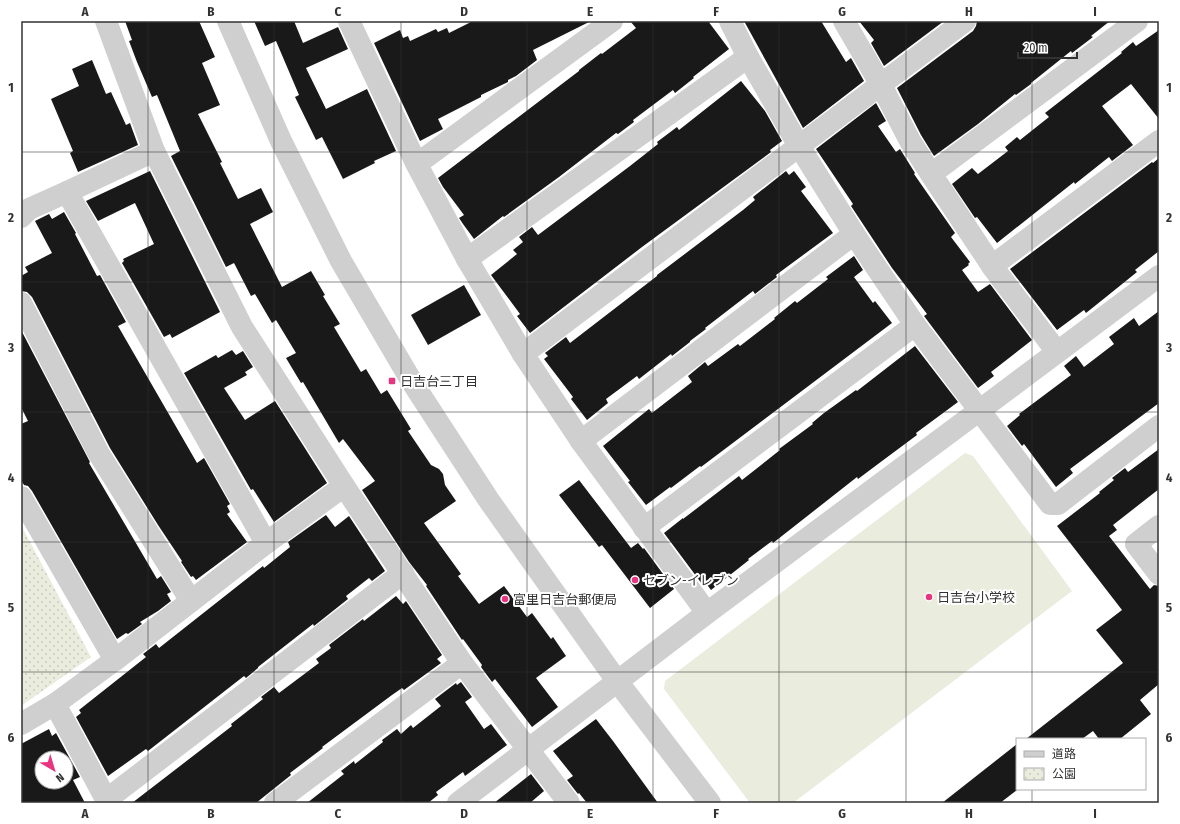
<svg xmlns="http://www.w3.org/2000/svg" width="1180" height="824" viewBox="0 0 1180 824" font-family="'Fira Sans Condensed','Noto Sans JP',sans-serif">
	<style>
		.park { fill: url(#park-dots) }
		.pitch { fill: #eaecde }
		.building { fill: #191919; fill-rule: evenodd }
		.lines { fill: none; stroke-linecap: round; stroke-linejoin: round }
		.minor { stroke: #cfcfcf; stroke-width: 22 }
		.grid { fill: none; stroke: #323232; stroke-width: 1; stroke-opacity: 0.55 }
		.poi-dot { fill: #e83580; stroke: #fff; stroke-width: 1.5 }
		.labels { text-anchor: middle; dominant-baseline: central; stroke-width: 4; stroke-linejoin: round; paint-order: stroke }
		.poi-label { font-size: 13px; fill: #323232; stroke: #fff; text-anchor: start }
		.neatline { fill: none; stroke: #323232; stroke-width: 1.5 }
		.grid-label { font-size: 13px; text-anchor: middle; font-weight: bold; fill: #323232 }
	</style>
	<defs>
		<pattern id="park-dots" width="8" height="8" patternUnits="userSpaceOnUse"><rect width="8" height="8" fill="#eaecde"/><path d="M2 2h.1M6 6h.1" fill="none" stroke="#c9cbbf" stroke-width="1.8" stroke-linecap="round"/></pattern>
	</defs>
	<rect width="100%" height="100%" fill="#fff"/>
	<!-- park -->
	<polygon class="park" points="21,525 91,657 21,706"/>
	<!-- pitch -->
	<polygon class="pitch" points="965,453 973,456 1072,591 793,803 750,803 664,689 665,681"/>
	<!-- building -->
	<g class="building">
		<polygon points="125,21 199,21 215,57 202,63 220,105 198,114 222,162 220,163 238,199 261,188 273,212 250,224 282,287 311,271 325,295 323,296 340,324 334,327 361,372 366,369 381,394 387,390 411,429 408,431 431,465 439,469 443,474 445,485 456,501 424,523 461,574 458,576 479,604 504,586 527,617 532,613 551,639 553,637 566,656 536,678 558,707 532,727 495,679 492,682 481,667 482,665 463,639 462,640 426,586 427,585 409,562 362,490 375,481 343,439 339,443 303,382 301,383 286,358 296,353 276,320 272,323 255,294 251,296 234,263 226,267 171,156 180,151 157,95 152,97 137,62 129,41 132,40"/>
		<polygon points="254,21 294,21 303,43 338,27 348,49 306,68 326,109 367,89 396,151 374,161 375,163 343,179 322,137 316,140 295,97 299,95 276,41 265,46"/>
		<polygon points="473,21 591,21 533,50 537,60 516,76 508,80 508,82 481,95 481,97 438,119 443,129 420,141 374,43 400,30 403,38 408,36 410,41 436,29 438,32 447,28 449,33"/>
		<polygon points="630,21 708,21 729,49 693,77 694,78 675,93 673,90 633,120 634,122 618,134 616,133 559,177 504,217 503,216 474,239 463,224 459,218 464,215 443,187 438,178 579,71 579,70 601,53 602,54 636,28"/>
		<polygon points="744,21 821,21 846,62 851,58 864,81 803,128"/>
		<polygon points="859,21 944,21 884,66 871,43 874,40"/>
		<polygon points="977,21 1110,21 1091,36 1093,37 1072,53 1071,51 1031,83 1031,84 1016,95 1015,94 978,124 934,156 921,135 897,88 973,31 976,26"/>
		<polygon points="1159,30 1159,119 1131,84 1102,106 1133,145 1112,161 1109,157 1075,184 1074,182 997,243 977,217 975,218 952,184 972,168 978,174 1008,151 1005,147 1017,137 1020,140 1049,117 1045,113 1122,53 1121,52 1133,42 1136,46"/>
		<polygon points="92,60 106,94 111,92 126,125 130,123 138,145 78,172 70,153 73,151 51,99 79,86 72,69"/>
		<polygon points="741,81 765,111 782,141 770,150 771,152 642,247 530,333 517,316 520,314 491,275 517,254 513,250 523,242 519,237 532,227 538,235 630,166 658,144 657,142 677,127 679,130"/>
		<polygon points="876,103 886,121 878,126 896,152 900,149 915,173 914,174 955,233 951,237 970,262 968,264 969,265 962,270 978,292 990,284 1032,340 991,372 994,376 978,388 924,316 927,314 892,268 851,206 853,204 816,149"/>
		<polygon points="1159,158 1159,251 1135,270 1137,272 1106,297 1086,313 1084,310 1057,330 1010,269 1152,162 1153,163"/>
		<polygon points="150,171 220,312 172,338 170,334 164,337 122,263 124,261 123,259 154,244 135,203 98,221 86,201"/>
		<polygon points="786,171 789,175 794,171 806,187 801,191 833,233 776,275 777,277 755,294 753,291 705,328 706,329 690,341 690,342 672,356 671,354 639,379 637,376 606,399 608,403 587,420 571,399 573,397 544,359 548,356 545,353 566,337 570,343 657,276 657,275 743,210 755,200 753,197"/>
		<polygon points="64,212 76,233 75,234 97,276 100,275 126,322 118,326 197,463 204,458 230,504 227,506 230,512 227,514 247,542 196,580 193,576 191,577 181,562 182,561 158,525 110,448 32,297 27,292 21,291 21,276 28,272 25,267 52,253 35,221 49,214 52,219"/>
		<polygon points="854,256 863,270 854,277 873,303 875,301 892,323 701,467 700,466 671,488 670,487 646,505 628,482 630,481 603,446 649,409 652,413 692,382 688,376 705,362 708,366 738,344 740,346 775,319 774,318 795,301 797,303 828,279 826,277"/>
		<polygon points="464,285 481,315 428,345 411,315"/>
		<polygon points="1159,311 1159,403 1070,469 1073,473 1056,487 1024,444 1022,446 1007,426 1020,415 1019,414 1071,375 1064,366 1076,356 1084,367 1114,344 1109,337 1134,318 1139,326"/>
		<polygon points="21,330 90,462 89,463 157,579 161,576 171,592 167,594 171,601 158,611 140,622 142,624 128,634 126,633 117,639 32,491 28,486 24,485 21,480 21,424 28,421 21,407"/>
		<polygon points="915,346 958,402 916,433 917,435 878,464 858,479 857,477 773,543 772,541 748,559 749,560 711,590 705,582 702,584 664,533 683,518 683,519 739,476 742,480 780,450 779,449 813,424 812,423 824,413 856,390 857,391"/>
		<polygon points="232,350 236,355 243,351 253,367 245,372 247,375 224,388 245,420 275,401 327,483 274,522 253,489 251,490 184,373 216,355 218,358"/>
		<polygon points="1159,449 1159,489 1113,525 1117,530 1109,536 1150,589 1154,585 1159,586 1159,684 1140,700 1151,714 1120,739 1099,739 1093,731 1082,739 1026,739 1123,663 1096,630 1122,610 1057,526 1100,493 1099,492 1114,480 1112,478 1125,468 1128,472"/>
		<polygon points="579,480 631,548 638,543 643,549 644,548 674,589 650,608 602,545 599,547 559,495"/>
		<polygon points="326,515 335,527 349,516 385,571 372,581 369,578 346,596 348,599 314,626 313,624 258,667 258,668 246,678 244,676 148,751 146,749 108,776 76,717 81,713 79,710 146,657 143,654 156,644 159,648 263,566 264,568 290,547 288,542"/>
		<polygon points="396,596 403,604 406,601 442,655 437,659 441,663 404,690 402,688 392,695 322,747 323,748 290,773 291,775 256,803 132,803 232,726 231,724 263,699 261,697 274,687 279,693 319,663 316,659 331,648 329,645 363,619 364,621"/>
		<polygon points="461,682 472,697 465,702 484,729 491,724 507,745 465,776 463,772 436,792 438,795 428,803 307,803 344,774 341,771 354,761 355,764 383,742 382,740 397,729 401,734 411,725 413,728 441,706 435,699 456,683 457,685"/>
		<polygon points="596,719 613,741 658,803 587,803 579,793 578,794 567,780 573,776 553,751"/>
		<path d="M49,729l3,7 4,-3 24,44 -7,3 12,23h-64v-59zM42,758h24v24h-24z"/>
		<polygon points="1017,744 1017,790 1000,803 942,803"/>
		<polygon points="531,774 544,791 530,803 494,803"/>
	</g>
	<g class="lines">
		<!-- minor -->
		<g class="minor">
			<polyline points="106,21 154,151 242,327 344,486 462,663 569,803"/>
			<polyline points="228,21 281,141 341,261 412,382 488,499 617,681 710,803"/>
			<polyline points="349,21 416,163 467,259 523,354 581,441 707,613"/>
			<polyline points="730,21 748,57 799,146 854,234 915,325 1050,504 1058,504 1159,426"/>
			<polyline points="844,21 881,85 910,141 931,174 992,266 1057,352"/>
			<polyline points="416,163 425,158 612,21"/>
			<polyline points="931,174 1137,21"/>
			<polyline points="67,192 266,543"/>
			<polyline points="21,217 29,209 67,192 154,151"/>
			<polyline points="467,259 748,57"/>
			<polyline points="992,266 1159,141"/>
			<polyline points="21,303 99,454 191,601"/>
			<polyline points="523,354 965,21"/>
			<polyline points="581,441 854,234"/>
			<polyline points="21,497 115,660"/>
			<polyline points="1159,526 1136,544 1159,574"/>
			<polyline points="644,528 915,325"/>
			<polyline points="55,704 108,803"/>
			<polyline points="21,724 55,704 115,660 266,543 344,486"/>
			<polyline points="106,800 403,573"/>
			<polyline points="275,803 462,663"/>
			<polyline points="458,803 707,613 980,410 1159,276"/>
		</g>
	</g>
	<!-- grid -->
	<path class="grid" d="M148,21v782M274,21v782M401,21v782M527,21v782M653,21v782M779,21v782M906,21v782M1032,21v718M21,152h1138M21,282h1138M21,412h1138M21,542h1138M21,672h1138M1032,789v14"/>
	<!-- markers -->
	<g class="poi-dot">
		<rect x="388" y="377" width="8" height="8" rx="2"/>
		<circle cx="635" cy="580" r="4"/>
		<circle cx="929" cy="597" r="4"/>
		<circle cx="505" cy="599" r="4"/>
	</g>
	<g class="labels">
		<!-- poi labels -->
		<g class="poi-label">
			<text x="400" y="381">日吉台三丁目</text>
			<text x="643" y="580">セブン-イレブン</text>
			<text x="937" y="597">日吉台小学校</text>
			<text x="513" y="599">富里日吉台郵便局</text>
		</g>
	</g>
	<!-- border -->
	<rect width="1180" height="824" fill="none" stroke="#ffffff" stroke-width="44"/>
	<!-- legend -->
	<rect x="1016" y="738" width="130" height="52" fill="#ffffff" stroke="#adadad"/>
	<rect x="1024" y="751" width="20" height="6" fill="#cfcfcf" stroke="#adadad"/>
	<text x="1052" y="758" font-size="12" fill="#323232">道路</text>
	<rect x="1024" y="768" width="20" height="12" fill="url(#park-dots)" stroke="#adadad"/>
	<text x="1052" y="778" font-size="12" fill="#323232">公園</text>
	<!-- north arrow -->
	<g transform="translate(54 770) rotate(142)"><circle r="19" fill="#ffffff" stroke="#adadad"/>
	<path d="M0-3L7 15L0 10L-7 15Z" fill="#e83580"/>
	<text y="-6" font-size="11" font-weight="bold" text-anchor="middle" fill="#323232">N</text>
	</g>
	<!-- scale -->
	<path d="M1018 52v6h59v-6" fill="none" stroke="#323232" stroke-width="2"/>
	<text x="1024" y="52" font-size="12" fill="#323232" stroke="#ffffff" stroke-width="3" paint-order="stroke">20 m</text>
	<rect x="22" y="22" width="1136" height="780" class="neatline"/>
	<g class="grid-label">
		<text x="85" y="16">A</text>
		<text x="211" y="16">B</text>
		<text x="338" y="16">C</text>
		<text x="464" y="16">D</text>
		<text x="590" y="16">E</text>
		<text x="716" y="16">F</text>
		<text x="842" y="16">G</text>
		<text x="969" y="16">H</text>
		<text x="1095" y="16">I</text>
		<text x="11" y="92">1</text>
		<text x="1169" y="92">1</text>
		<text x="11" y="222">2</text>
		<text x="1169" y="222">2</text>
		<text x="11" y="352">3</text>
		<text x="1169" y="352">3</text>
		<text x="11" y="482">4</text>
		<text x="1169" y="482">4</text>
		<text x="11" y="612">5</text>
		<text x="1169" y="612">5</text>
		<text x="11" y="742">6</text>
		<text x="1169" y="742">6</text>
		<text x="85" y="818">A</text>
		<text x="211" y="818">B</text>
		<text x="338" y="818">C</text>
		<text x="464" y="818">D</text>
		<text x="590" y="818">E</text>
		<text x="716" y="818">F</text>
		<text x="842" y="818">G</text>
		<text x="969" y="818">H</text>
		<text x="1095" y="818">I</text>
	</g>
</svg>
